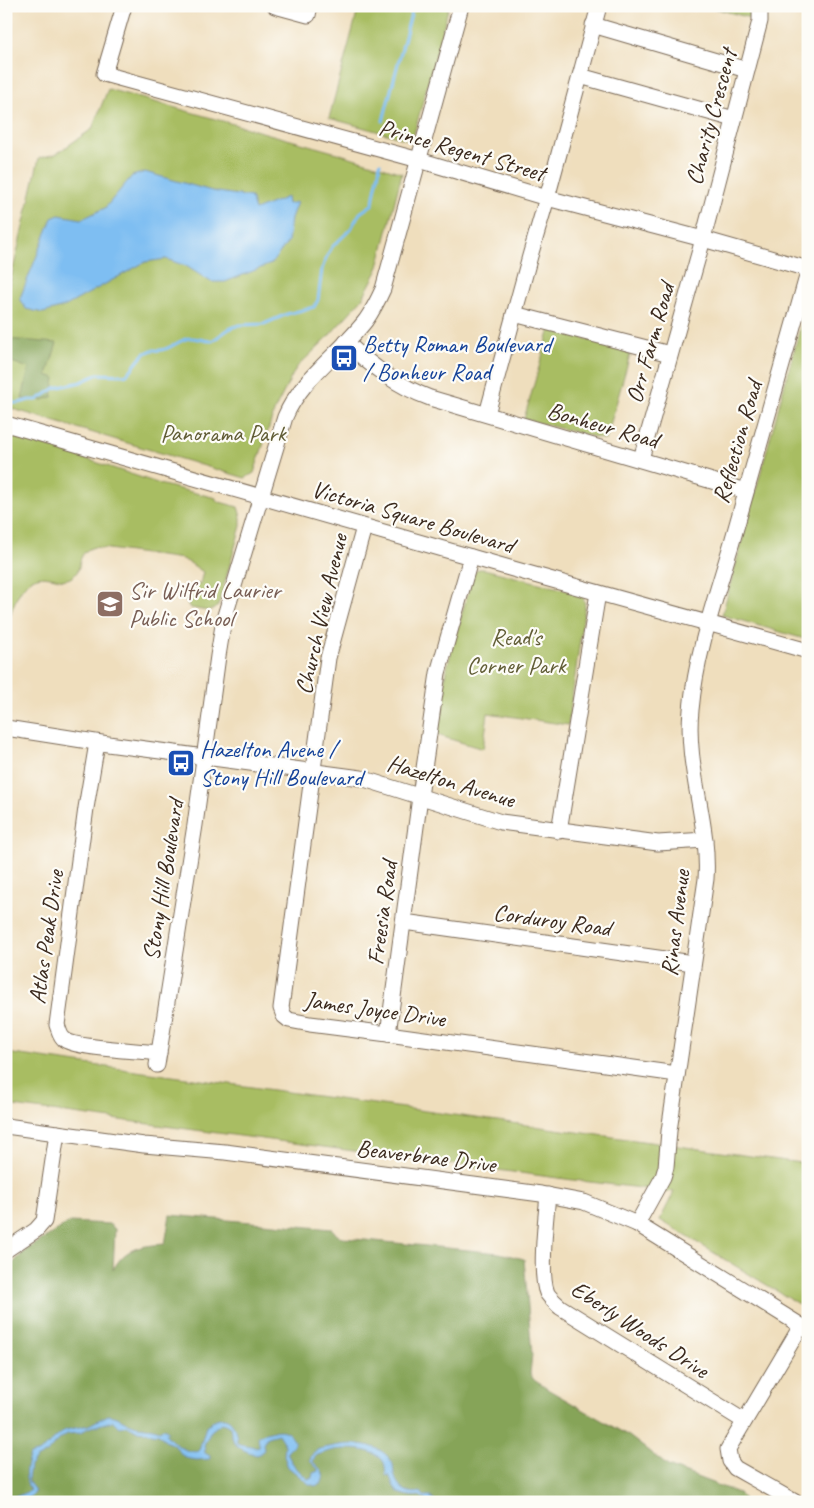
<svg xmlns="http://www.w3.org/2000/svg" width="814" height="1508" viewBox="0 0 814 1508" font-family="Caveat,sans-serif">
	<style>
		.green { fill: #a8bd62; stroke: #727440 }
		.forest { fill: #86a458; stroke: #60673b }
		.water { fill: #7ebef2; stroke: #5c7488 }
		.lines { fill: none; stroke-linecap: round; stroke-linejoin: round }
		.stream { stroke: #7ebef2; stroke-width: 3 }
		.minor-casing { stroke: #7a6956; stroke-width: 17 }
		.minor { stroke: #fff; stroke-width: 15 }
		.labels { text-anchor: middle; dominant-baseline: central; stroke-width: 4.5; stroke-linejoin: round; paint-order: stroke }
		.street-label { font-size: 24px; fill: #3b2a1e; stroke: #fdfcf7 }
		.transit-label { font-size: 24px; fill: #164399; stroke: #fdfcf7; text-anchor: start }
		.park-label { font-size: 24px; fill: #615d36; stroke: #fdfcf7 }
		.education-label { font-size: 24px; fill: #785e54; stroke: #fdfcf7; text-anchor: start }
	</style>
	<rect width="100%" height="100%" fill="#fdfcf7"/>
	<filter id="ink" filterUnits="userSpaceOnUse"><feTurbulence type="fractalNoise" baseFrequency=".02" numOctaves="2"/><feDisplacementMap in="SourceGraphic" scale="10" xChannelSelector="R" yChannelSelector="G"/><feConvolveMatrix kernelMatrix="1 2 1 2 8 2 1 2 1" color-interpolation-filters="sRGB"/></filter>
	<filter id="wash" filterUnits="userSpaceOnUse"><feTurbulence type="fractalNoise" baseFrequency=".0096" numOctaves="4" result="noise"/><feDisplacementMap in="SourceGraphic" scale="20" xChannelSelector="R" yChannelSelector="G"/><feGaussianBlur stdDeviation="1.12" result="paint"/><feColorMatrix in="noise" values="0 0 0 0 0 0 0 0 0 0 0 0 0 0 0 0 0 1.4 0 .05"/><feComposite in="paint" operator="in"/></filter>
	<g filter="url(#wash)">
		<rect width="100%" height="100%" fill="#efdebd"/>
		<!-- green -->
		<g class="green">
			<polygon points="359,6 449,6 412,141 329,118"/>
			<polygon points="707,6 750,6 750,18"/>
			<polygon points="108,89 337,153 402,173 377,271 362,299 327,338 296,368 275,409 254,473 245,478 6,407 6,300 39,158 56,154 92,129"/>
			<polygon points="808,299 808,640 722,615"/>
			<polygon points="550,329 631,351 606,440 524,419"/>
			<path d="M6,435l48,13 109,37 53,13v3l22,6 3,10v9l-23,80c-7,8 -18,3 -28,2l-5,-8c1,-8 5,-17 15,-16l3,-12 -13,-9 -8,-4 -88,-12c-21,7 -9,22 -22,30 -8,5 -14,1 -22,0 -29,-7 -38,32 -44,52z"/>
			<polygon points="478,569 484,569 578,593 583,597 585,605 568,725 488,713 483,749 437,735 446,671 473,574"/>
			<polygon points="6,1053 808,1164 808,1310 660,1220 674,1192 573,1180 6,1105"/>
		</g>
		<!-- forest -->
		<g class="forest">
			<polygon points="6,339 57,343 47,375 55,378 52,397 43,400 22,399 29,368 6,360"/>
			<path d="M170,1215l162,14 5,6 7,3 155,15 25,6 8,95 -2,20 4,6 15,10 80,46 39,30 70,27 9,9h-741v-230l7,-9 13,-13 44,-28 39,2 6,5 -2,41c12,-23 28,-24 52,-26z"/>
		</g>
		<!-- water -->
		<g class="water">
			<polygon points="145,172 212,191 251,197 255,210 287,197 288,204 297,202 291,218 288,242 271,264 225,282 211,282 186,266 166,259 145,262 64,307 43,313 26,309 20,298 52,218 59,215 82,219 105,208 132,176"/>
			<path d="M108,1415c9,0 15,6 23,9 9,4 20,2 28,6l4,-2 4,2 2,2 -4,1c6,9 23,22 34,18l7,-25c3,-2 7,-6 10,-7 17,-6 21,13 21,24 6,3 12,1 19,5l3,-3 -1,-8c3,-3 7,-4 12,-5 12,-4 18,-2 25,10l-2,4 -6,6c3,11 13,20 21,27l4,-1 1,-5 5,-2v-2l-8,-8c2,-12 9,-12 19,-14 22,-5 50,-6 63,15 2,4 1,7 2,11 3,15 13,22 27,19l3,4h6l2,3 5,3h-10l-7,-6c-9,1 -21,0 -26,-9 -2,-4 -3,-8 -5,-12l-3,1c-1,-6 0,-10 -3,-15 -8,-13 -36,-13 -49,-11 -6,1 -13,4 -19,6l-2,6c8,7 14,12 8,22l-6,2 -6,-2 -21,-17 -4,-11 1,-11 -7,-11 -11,3 -4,7 1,6 -5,4 -3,1c-20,-8 -22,-7 -26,-28l-5,-3 -4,-1 -10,8 -7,14 1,8 5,3v3l-13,1 -8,-1 -6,-3 -9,-11 -9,-4 -6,-7 -21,-3 -11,-6 -8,2 -6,-6 -25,7 -7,5 -14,1 -12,9 -8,10 -11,6 -6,7 -2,14 2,4 4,5 1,4c-8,7 -19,11 -29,5v-5c9,8 15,0 24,-2 -6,-15 -6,-20 0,-36l10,-3 25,-22 24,-5z"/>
		</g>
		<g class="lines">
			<!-- stream -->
			<g class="stream">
				<polyline points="383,121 413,6"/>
				<path d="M6,403h13l10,-3h8l18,-12 26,-6 17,-8 27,1c10,-5 13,-20 25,-24 3,-2 8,0 11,-1 10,-1 19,-11 29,-12 8,-1 15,4 22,3l17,-12 10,-4 25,-1 23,-10 27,-7 4,-7 4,-31 4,-11 6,-11 18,-17 10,-17 13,-9c1,-14 6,-26 7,-41"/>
			</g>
		</g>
	</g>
	<g filter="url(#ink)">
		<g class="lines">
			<!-- minor casing -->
			<g class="minor-casing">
				<g id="minor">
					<polyline points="124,6 104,74 419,160 547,198 703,239 808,269"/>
					<polyline points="275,6 308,15 310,6"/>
					<polyline points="593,25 747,70"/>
					<polyline points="580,76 734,119"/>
					<polyline points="514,314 670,354"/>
					<path d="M346,342c25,24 51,44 84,56l316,93"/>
					<polyline points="487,414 530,256 547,198 599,6"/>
					<polyline points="6,424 513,569 808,651"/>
					<polyline points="641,459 700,250 760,21 760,6"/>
					<polyline points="364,527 328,658 281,1008 284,1016 289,1020 310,1024 388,1034 677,1074"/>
					<polyline points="6,728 108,744 361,778 501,822 658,843 705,840"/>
					<path d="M97,743l-11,65 -29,217c2,5 3,11 7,14 8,9 79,12 95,14"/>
					<polyline points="559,831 598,593"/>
					<polyline points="404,922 693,963"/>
					<polyline points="388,1034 422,782 438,673 471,557"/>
					<path d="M157,1065l38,-240 23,-169 6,-37 61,-202c17,-40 55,-63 81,-97 7,-10 12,-20 17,-31l78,-283"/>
					<polyline points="6,1126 144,1145 225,1152 541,1194 584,1202 637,1224 808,1330"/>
					<path d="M548,1195c-2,21 -9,80 -1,98 3,5 9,10 13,14l184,114"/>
					<path d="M637,1224l26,-47 3,-10 3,-36 37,-252c4,-57 -21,-112 -15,-169 5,-57 25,-113 41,-168 25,-90 51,-179 76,-269"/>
					<polyline points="6,1250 36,1230 44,1221 57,1133"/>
					<polyline points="795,1502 735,1468 730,1461 728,1449 801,1326"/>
				</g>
			</g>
			<!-- minor -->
			<use href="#minor" class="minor"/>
		</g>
	</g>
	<!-- icons -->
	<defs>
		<g id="bus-square" transform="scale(1.4375)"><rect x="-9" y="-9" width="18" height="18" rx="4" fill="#1a4fb4" stroke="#fdfcf7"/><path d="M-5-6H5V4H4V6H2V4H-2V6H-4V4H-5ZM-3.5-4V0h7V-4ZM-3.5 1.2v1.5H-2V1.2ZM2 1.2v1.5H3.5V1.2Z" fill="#fff"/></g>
		<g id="school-square" transform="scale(1.4375)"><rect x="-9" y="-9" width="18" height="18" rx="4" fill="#8d6e63" stroke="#fdfcf7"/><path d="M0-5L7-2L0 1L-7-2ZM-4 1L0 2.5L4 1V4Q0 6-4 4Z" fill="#fff"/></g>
	</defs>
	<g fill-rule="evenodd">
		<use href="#bus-square" x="344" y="358"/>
		<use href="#school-square" x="110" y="604"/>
		<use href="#bus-square" x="181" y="763"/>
	</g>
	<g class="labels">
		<!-- street labels -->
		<g class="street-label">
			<text transform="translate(711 117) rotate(-75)">Charity Crescent</text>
			<text transform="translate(462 150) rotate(16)">Prince Regent Street</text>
			<text transform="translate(650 343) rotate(-74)">Orr Farm Road</text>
			<text transform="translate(603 425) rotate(16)">Bonheur Road</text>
			<text transform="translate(737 442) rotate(-74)">Reflection Road</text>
			<text transform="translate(413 517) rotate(16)">Victoria Square Boulevard</text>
			<text transform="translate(321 614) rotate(-77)">Church View Avenue</text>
			<text transform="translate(451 781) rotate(17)">Hazelton Avenue</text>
			<text transform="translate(163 880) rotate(-81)">Stony Hill Boulevard</text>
			<text transform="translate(382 913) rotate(-82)">Freesia Road</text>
			<text transform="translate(552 920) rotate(8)">Corduroy Road</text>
			<text transform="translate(675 923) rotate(-83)">Rinas Avenue</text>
			<text transform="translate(46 937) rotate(-82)">Atlas Peak Drive</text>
			<text transform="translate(375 1009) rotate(8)">James Joyce Drive</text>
			<text transform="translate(426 1156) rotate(7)">Beaverbrae Drive</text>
			<text transform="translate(640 1329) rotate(33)">Eberly Woods Drive</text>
		</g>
		<!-- transit labels -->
		<g class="transit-label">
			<text x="363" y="344">Betty Roman Boulevard<tspan x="363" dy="28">/ Bonheur Road</tspan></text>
			<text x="200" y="749">Hazelton Avene /<tspan x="200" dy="28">Stony Hill Boulevard</tspan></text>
		</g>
		<!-- park labels -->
		<g class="park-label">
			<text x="223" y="433">Panorama Park</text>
			<text x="516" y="637">Read's<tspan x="516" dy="28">Corner Park</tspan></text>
		</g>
		<!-- education labels -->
		<g class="education-label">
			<text x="129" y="590">Sir Wilfrid Laurier<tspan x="129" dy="28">Public School</tspan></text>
		</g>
	</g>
	<!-- margin -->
	<rect width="814" height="1508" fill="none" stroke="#fdfcf7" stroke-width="25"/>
</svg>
